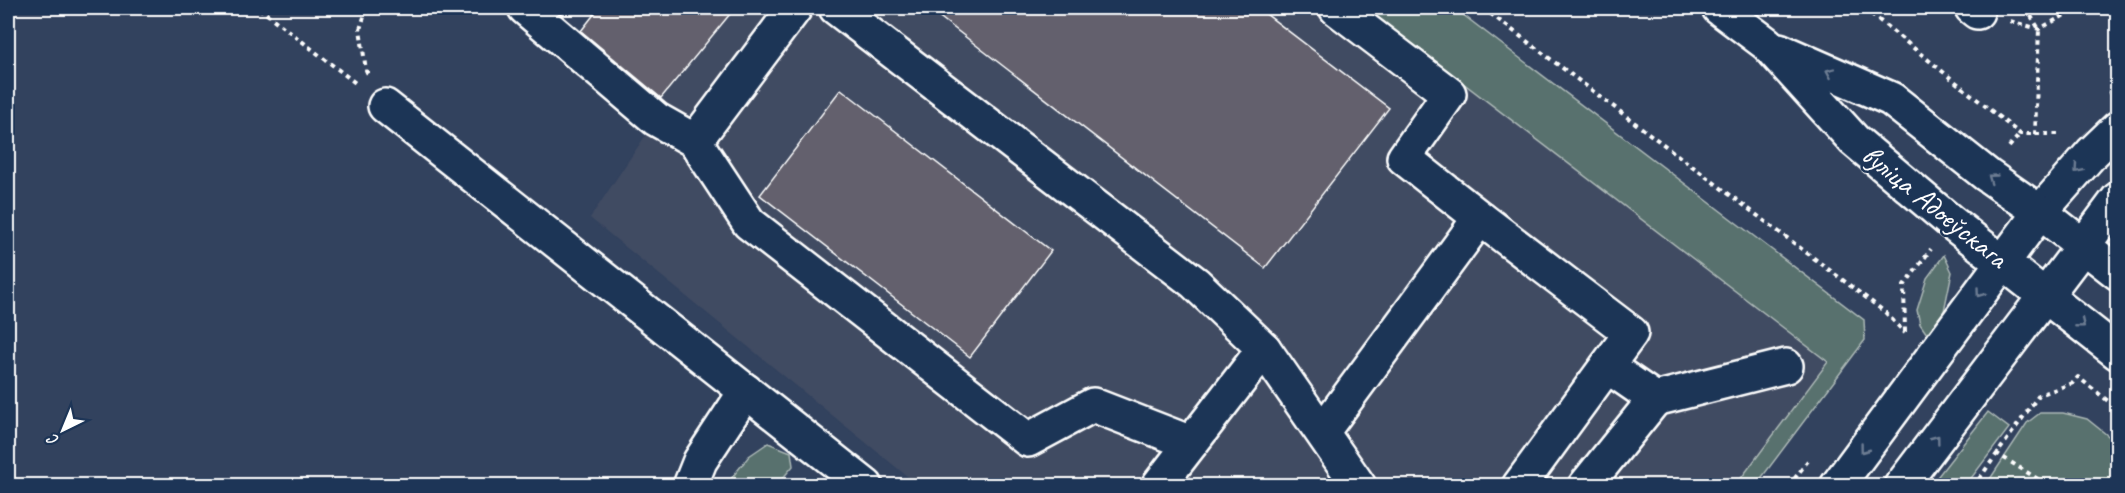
<svg xmlns="http://www.w3.org/2000/svg" width="2125" height="493" viewBox="0 0 2125 493" font-family="Caveat,sans-serif">
	<style>
		.built { fill: #414b62 }
		.green { fill: #58716e; stroke: #acb8b6; stroke-width: 1.5 }
		.building { fill: #63616d; stroke: #fff; stroke-width: 1.5 }
		.lines { fill: none; stroke-linecap: round; stroke-linejoin: round }
		.minor-casing { stroke: #fff; stroke-width: 38 }
		.major-casing { stroke: #fff; stroke-width: 38 }
		.path { stroke: #fff; stroke-width: 4; stroke-dasharray: 4.5 4.5; stroke-linecap: butt }
		.minor { stroke: #1d3557; stroke-width: 33 }
		.major { stroke: #1d3557; stroke-width: 33 }
		.oneway { stroke: #6c7c92 }
		.labels { text-anchor: middle; dominant-baseline: central; stroke-width: 5; stroke-linejoin: round; paint-order: stroke }
		.street-label { font-size: 30px; fill: #fff; stroke: #1d3557 }
	</style>
	<rect width="100%" height="100%" fill="#32425e"/>
	<filter id="ink" filterUnits="userSpaceOnUse"><feTurbulence type="fractalNoise" baseFrequency=".0167" numOctaves="2"/><feDisplacementMap in="SourceGraphic" scale="12" xChannelSelector="R" yChannelSelector="G"/><feConvolveMatrix kernelMatrix="1 2 1 2 8 2 1 2 1" color-interpolation-filters="sRGB"/></filter>
	<g filter="url(#ink)">
		<!-- built -->
		<polygon class="built" points="599,8 1365,8 1828,362 1736,485 918,485 590,218 656,120 661,98 579,32"/>
		<!-- green -->
		<g class="green">
			<polygon points="1365,8 1454,8 1864,320 1865,340 1756,485 1736,485 1828,362"/>
			<polygon points="1944,255 1952,272 1944,311 1929,337 1920,324 1917,310 1927,278"/>
			<polygon points="1988,412 2009,428 1966,485 1931,485"/>
			<polygon points="2040,413 2063,413 2087,419 2117,443 2117,485 1986,485 2027,423"/>
			<polygon points="768,443 791,452 793,466 777,485 726,485 749,456"/>
		</g>
		<!-- building -->
		<g class="building">
			<polygon points="599,8 735,8 661,98 581,31"/>
			<polygon points="928,8 1258,8 1389,108 1265,268"/>
			<polygon points="841,89 1051,251 970,357 760,195"/>
		</g>
		<g class="lines">
			<!-- minor casing -->
			<g class="minor-casing">
				<g id="minor">
					<polyline points="525,8 656,119 695,141 795,8"/>
					<polyline points="836,8 1195,283 1264,349 1359,486"/>
					<polyline points="1336,8 1449,94 1404,158 1480,218"/>
					<polyline points="1972,8 1977,12"/>
					<polyline points="385,106 866,486"/>
					<polyline points="695,141 749,223 1028,440 1093,405 1191,443"/>
					<polyline points="2040,212 2092,153 2118,128"/>
					<polyline points="2083,246 2118,199"/>
					<polyline points="1655,399 1786,366"/>
					<polyline points="1323,431 1480,218 1631,333 1519,486"/>
					<polyline points="690,486 700,461 746,391"/>
					<polyline points="1158,486 1264,349"/>
					<polyline points="1585,486 1655,399 1607,366"/>
				</g>
			</g>
			<!-- major casing -->
			<g class="major-casing">
				<g id="major">
					<polyline points="1719,8 1767,44 1854,140 1951,222 2118,353"/>
					<polyline points="1779,50 1891,99 1987,175 2040,212 2118,273"/>
					<polyline points="1837,486 2040,212"/>
					<polyline points="1901,486 2083,246"/>
				</g>
			</g>
			<!-- path -->
			<g class="path">
				<polyline points="259,8 358,85"/>
				<polyline points="367,8 360,29 366,70 369,76"/>
				<polyline points="1483,8 1885,312 1905,333"/>
				<polyline points="1864,8 2020,134 2061,134"/>
				<polyline points="2026,8 2039,29 2035,134"/>
				<polyline points="2010,21 2039,29 2078,8"/>
				<polyline points="2109,94 2118,84"/>
				<polyline points="2009,147 2020,134"/>
				<polyline points="1905,332 1904,286 1931,249"/>
				<polyline points="2111,389 2118,394"/>
				<polyline points="1996,453 2049,486"/>
				<polyline points="1789,486 1810,458"/>
				<polyline points="1974,486 2039,395 2073,383 2078,377 2118,409"/>
			</g>
			<!-- minor -->
			<use href="#minor" class="minor"/>
			<!-- major -->
			<use href="#major" class="major"/>
		</g>
		<!-- one-way arrows -->
		<defs><path id="oneway-chevron" d="M-2-3.5L2.5 0L-2 3.5" fill="none" stroke-width="1.6" stroke-linecap="round" stroke-linejoin="round" transform="scale(1.5)"/></defs>
		<g class="oneway">
			<use href="#oneway-chevron" transform="translate(1830 72) rotate(-156)"/>
			<use href="#oneway-chevron" transform="translate(2078 169) rotate(131)"/>
			<use href="#oneway-chevron" transform="translate(1992 178) rotate(-144)"/>
			<use href="#oneway-chevron" transform="translate(1980 293) rotate(126)"/>
			<use href="#oneway-chevron" transform="translate(2081 324) rotate(39)"/>
			<use href="#oneway-chevron" transform="translate(1936 439) rotate(-53)"/>
			<use href="#oneway-chevron" transform="translate(1864 449) rotate(127)"/>
		</g>
	</g>
	<g class="labels">
		<!-- street labels -->
		<g class="street-label">
			<text transform="translate(1935 206) rotate(39)">вуліца Адоеўскага</text>
		</g>
	</g>
	<!-- margin -->
	<rect width="2125" height="493" fill="none" stroke="#1d3557" stroke-width="30"/>
	<rect x="15" y="15" width="2095" height="463" fill="none" stroke="#fff" stroke-width="2" filter="url(#ink)"/>
	<!-- north arrow -->
	<g transform="translate(63 430) rotate(223)" stroke="#1d3557" stroke-width="4.5" paint-order="stroke">
	<path d="M0-4.5L10 22L0 15L-10 22Z" fill="#ffffff"/>
	<text y="-9" font-size="16" font-weight="bold" text-anchor="middle" fill="#ffffff">С</text>
	</g>
</svg>
